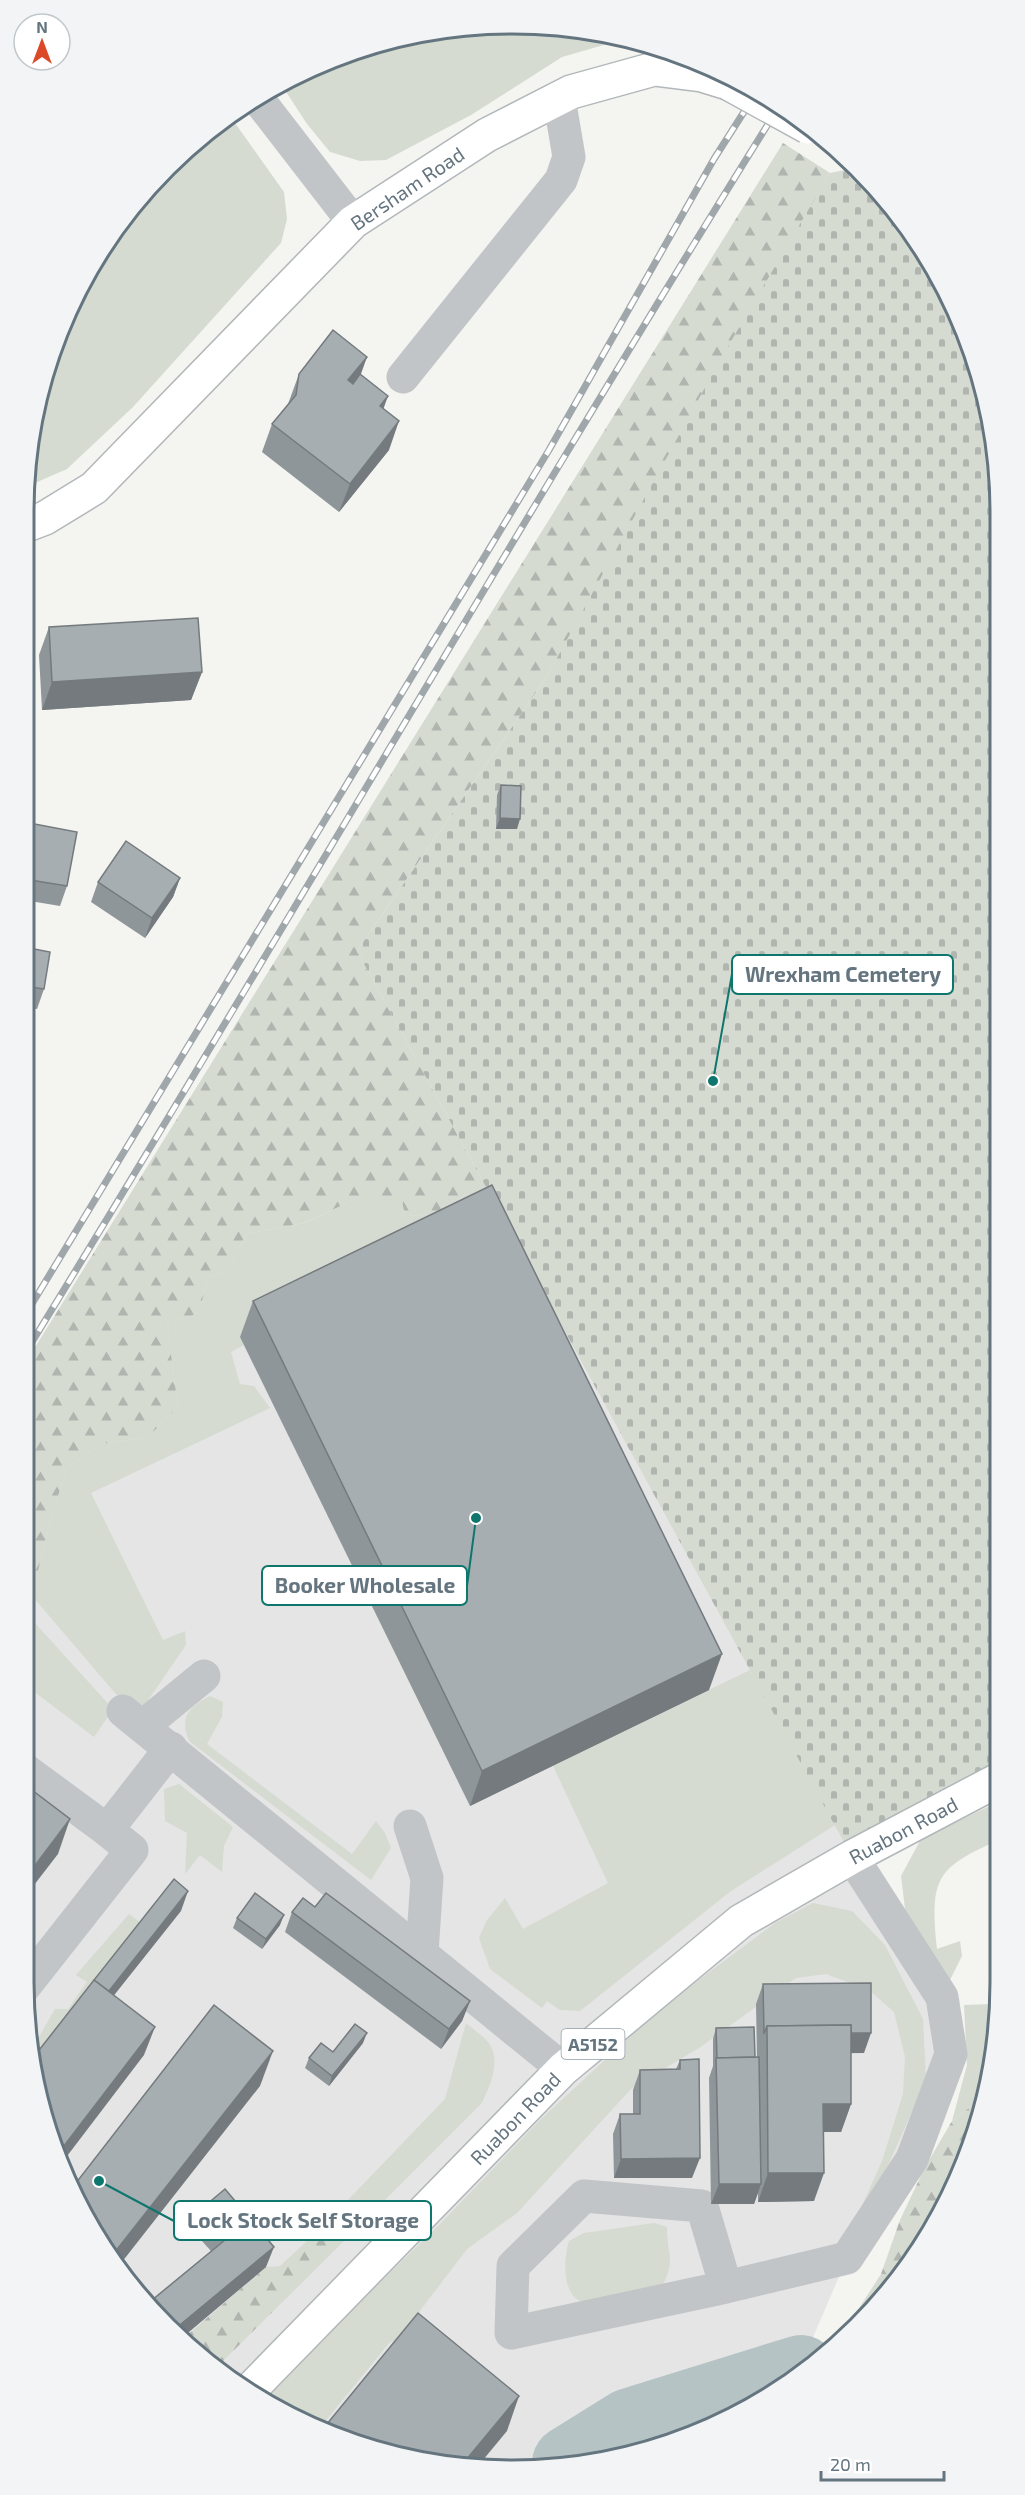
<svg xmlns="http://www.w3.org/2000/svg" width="1025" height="2495" viewBox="0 0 1025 2495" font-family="'Exo 2',sans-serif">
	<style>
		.built { fill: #e4e5e4 }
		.green { fill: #d5dbd1 }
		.forest { fill: url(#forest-firs) }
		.cemetery { fill: url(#cemetery-stones) }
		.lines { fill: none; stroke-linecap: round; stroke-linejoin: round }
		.river { stroke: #b5c3c5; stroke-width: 74 }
		.major-casing { stroke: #b2b7ba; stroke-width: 36 }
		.minor { stroke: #c2c5c8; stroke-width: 33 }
		.major { stroke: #fff; stroke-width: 33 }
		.rail-casing { stroke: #a0a7ab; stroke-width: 7 }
		.rail { stroke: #fff; stroke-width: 4.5; stroke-dasharray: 14; stroke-linecap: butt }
		.major-bridge-casing { stroke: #b2b7ba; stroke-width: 36; stroke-linecap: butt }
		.major-bridge { stroke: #fff; stroke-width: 33 }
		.wall { fill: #8f9699 }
		.shaded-wall { fill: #747a7d }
		.building { fill: #a6aeb2; stroke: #747a7d; stroke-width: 1.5 }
		.labels { text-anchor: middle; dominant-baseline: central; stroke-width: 6; stroke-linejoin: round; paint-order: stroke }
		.shield { fill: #fff; stroke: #929ea6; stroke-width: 1.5 }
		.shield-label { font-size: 18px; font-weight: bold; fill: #647580 }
		.street-label { font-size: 20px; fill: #647580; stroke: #fff }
		.rim { fill: none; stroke: #647580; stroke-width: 3 }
		.leader { fill: none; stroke: #0f766e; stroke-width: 2 }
		.callout-dot { fill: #0f766e; stroke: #fff; stroke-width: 2 }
		.callout { fill: #fff; stroke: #0f766e; stroke-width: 2 }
		.callout-label { font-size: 21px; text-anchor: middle; font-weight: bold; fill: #647580 }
	</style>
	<defs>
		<pattern id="forest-firs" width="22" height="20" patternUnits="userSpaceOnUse" patternTransform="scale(1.5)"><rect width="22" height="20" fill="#d5dbd1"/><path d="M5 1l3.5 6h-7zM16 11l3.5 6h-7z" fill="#b0b6af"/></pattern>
		<pattern id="cemetery-stones" width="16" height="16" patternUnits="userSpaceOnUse" patternTransform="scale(1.5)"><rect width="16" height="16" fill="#d5dbd1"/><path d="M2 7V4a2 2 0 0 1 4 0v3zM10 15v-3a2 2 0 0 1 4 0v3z" fill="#b0b6af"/></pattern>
	</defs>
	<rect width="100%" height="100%" fill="#f4f4f0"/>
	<!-- built -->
	<polygon class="built" points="357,951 852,1857 942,1997 951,2054 847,2258 801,2365 598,2402 560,2442 549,2463 448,2467 356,2445 269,2406 145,2304 89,2226 50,2140 24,1983 24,1486"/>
	<!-- green -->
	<g class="green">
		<polygon points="480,25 576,28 633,41 621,40 562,57 471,115 386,160 360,161 330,152 307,124 281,84 296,75 386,41"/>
		<polygon points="230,116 284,192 287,219 281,243 133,407 67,469 28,486 50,356 89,269 145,191 215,125"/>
		<polygon points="466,1193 479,1220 240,1336 244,1345 231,1352 240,1384 254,1386 270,1408 91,1493 163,1640 185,1631 186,1645 144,1706 126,1694 121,1700 27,1590 38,1571 53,1510 68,1467 101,1444 148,1437 178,1407 167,1324 199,1313 208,1277 228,1272 246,1234 305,1223 360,1197 401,1197 405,1215 424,1216 449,1210"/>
		<polygon points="24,1611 113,1709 94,1737 24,1684"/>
		<polygon points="750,1670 835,1825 731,1891 580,2011 560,2010 547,2001 542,2008 490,1969 479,1938 487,1920 505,1898 523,1929 608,1883 553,1766"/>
		<path d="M210,1696l13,6 -1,15 -15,27 145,110 24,-33 9,12 6,15 -20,32 -182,-139c-10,-24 0,-34 21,-45z"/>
		<polygon points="179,1784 233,1827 224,1846 222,1872 200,1855 185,1874 187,1833 165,1821 164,1789"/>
		<path d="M1000,1801l1,38c-66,29 -71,39 -64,110l23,-8 2,15 -14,28 -43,-75 -4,-33 20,-37z"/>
		<polygon points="813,1903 852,1911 885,1945 923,2019 926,2080 866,2215 856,2219 882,2161 903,2094 905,2057 894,2012 869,1990 826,1974 796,1978 699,2048 632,2088 517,2213 467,2249 397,2341 390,2342 319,2429 269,2406 260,2399 439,2225 540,2120 661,2008 775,1923"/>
		<polygon points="129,1914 145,1926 38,2067 32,2033 39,2037 55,2009 68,2009 87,1982 76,1975"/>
		<polygon points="992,2004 997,2008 982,2098 952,2121 967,2065 964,2005"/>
		<path d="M466,2023c7,6 16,12 22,19 14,17 2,45 -7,62l-139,139 -19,-17 122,-127z"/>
		<path d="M654,2223l13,4c0,30 10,33 -7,63 -15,3 -57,15 -70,14 -29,-2 -27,-43 -21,-63l15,-8z"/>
		<polygon points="913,2255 900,2280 825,2350 854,2316 881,2274"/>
	</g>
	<!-- forest -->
	<g class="forest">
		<polygon points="783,143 830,173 546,678 357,951 499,1211 479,1220 466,1193 449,1210 424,1216 405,1215 401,1197 360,1197 304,1223 246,1234 228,1272 208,1277 199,1313 167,1324 178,1407 148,1437 101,1444 68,1467 53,1510 38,1571 27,1590 24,1589 24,1365"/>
		<polygon points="982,2098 975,2139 903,2275 881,2274 900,2220 925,2167 952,2121"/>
		<polygon points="323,2226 342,2243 219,2365 185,2337 266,2267 280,2266"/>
	</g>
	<!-- cemetery -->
	<polygon class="cemetery" points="855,168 880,191 951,297 997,448 1000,1776 852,1857 357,951 546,678 720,360 830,173"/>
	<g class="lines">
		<!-- river -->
		<polyline class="river" points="569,2463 630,2425 801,2372"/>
		<!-- major casing -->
		<g class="major-casing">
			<g id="major">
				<polyline points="24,526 45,518 94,488 353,222 487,135 571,92 654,69 702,75 728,83"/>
				<polyline points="250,2390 563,2069 741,1921 852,1857 1000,1779"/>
			</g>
		</g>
		<!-- minor -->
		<g class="minor">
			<polyline points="258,99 353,222"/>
			<polyline points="403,377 561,180 569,157 559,98"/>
			<polyline points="123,1711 563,2069"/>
			<polyline points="143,1726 204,1676"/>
			<polyline points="24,1769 107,1830"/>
			<polyline points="410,1826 427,1878 422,1953"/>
			<polyline points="25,1986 132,1850 107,1830 171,1748"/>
			<polyline points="726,2287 702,2206 584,2196 513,2266 511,2333 726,2287 847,2258 912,2159 951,2054 942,1997 852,1857"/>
		</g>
		<!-- major -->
		<use href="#major" class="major"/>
		<!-- rail casing -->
		<g class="rail-casing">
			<g id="rail">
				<polyline points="24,1317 549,450 714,159 756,93"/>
				<path d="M24,1355c255,-415 498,-837 756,-1250"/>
			</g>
		</g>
		<!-- rail -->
		<use href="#rail" class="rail"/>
		<!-- major-bridge casing -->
		<g class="major-bridge-casing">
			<polyline id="major-bridge" points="728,83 808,127"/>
		</g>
		<!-- major-bridge -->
		<use href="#major-bridge" class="major-bridge"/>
	</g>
	<!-- wall -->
	<g class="wall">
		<polygon points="299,374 360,375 383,409 389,450 339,512 262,452 272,424 288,404"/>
		<polygon points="49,627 202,672 191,700 42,710 39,655"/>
		<polygon points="501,785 517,829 496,829 497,795"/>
		<polygon points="24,822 67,886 60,906 24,900"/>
		<polygon points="180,878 173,897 145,938 91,902 98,882"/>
		<polygon points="24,947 44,989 37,1009 24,1007"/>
		<polygon points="253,1301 709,1690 470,1806 240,1337"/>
		<polygon points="292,1912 470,2001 462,2021 441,2049 285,1932"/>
		<polygon points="237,1918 280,1925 262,1949 233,1928"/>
		<polygon points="763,1984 864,2053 851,2053 851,2104 841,2132 823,2132 814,2201 758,2202 758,2193 754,2204 711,2204 709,2078 713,2066 713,2039 716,2028 755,2057 757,2057 756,2004"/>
		<polygon points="363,2043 329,2086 305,2068 309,2058 333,2052"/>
		<polygon points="680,2060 692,2178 614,2178 613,2134 620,2114 633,2114 633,2090 640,2070 676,2069"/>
		<polygon points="200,2210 266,2267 184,2336 146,2305 211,2251 192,2230"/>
	</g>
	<!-- shaded-wall -->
	<g class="shaded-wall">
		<polygon points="367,357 357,385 338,409 348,380"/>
		<polygon points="388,396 378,424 380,406"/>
		<polygon points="399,421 389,450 339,512 350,484"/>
		<polygon points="202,672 191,700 42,710 52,682"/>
		<polygon points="500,818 520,819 517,829 496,829"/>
		<polygon points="180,878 173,897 145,938 152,918"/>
		<polygon points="722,1654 709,1690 470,1806 482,1771"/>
		<polygon points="70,1819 58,1854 24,1898 24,1880"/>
		<polygon points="188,1891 181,1911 96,2018 103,1998"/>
		<polygon points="284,1915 280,1925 262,1949 266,1939"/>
		<polygon points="470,2001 462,2021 441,2049 449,2029"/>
		<polygon points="155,2027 144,2055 61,2164 57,2155"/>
		<polygon points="367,2033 363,2043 329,2086 332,2076"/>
		<polygon points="871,2033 864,2053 767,2054 767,2034"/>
		<polygon points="273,2051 260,2086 118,2267 111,2257"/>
		<polygon points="823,2104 851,2104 841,2132 813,2132"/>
		<polygon points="700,2158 692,2178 614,2178 621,2159"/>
		<polygon points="768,2173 824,2173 814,2201 758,2202"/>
		<polygon points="719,2184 761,2184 754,2204 711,2204"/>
		<polygon points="274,2247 266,2267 184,2336 175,2329"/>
		<polygon points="519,2396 507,2431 478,2466 461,2466"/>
	</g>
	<!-- building -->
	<g class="building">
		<polygon points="333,330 367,357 348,380 353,384 360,374 388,396 380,406 399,421 350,484 272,424 296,395 299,374"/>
		<polygon points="198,618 202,672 52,682 49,627"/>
		<polygon points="501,785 521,786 520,819 500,818"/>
		<polygon points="24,822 77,832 67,886 24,879"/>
		<polygon points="126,841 180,878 152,918 98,882"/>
		<polygon points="24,947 50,952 44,989 24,986"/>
		<polygon points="492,1185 722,1654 482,1771 253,1301"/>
		<polygon points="24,1784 70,1819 24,1880"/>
		<polygon points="174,1879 188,1891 109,1991 94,1980"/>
		<polygon points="255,1893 284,1915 266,1939 237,1918"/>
		<polygon points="326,1893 470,2001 449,2029 292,1912 303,1898 315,1907"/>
		<polygon points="94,1980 155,2027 57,2155 50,2140 36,2054"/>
		<polygon points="871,1983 871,2033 851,2033 851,2025 767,2026 764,2034 763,1984"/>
		<polygon points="214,2005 273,2051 111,2257 89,2226 72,2188"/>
		<polygon points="355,2024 367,2033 332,2076 309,2058 321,2043 333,2052"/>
		<polygon points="851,2025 851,2104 823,2104 824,2173 768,2173 767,2026"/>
		<polygon points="754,2027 755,2057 717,2058 716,2028"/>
		<polygon points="759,2057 761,2184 719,2184 716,2058"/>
		<polygon points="699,2059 700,2158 621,2159 620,2114 640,2114 640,2070 680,2069 680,2060"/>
		<polygon points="225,2189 274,2247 175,2329 146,2305 225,2240 200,2210"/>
		<polygon points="418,2313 519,2396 461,2466 448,2467 356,2445 322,2430"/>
	</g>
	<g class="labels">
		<!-- shield labels -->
		<rect class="shield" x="561.5" y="2029" width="63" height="30" rx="4.5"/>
		<g class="shield-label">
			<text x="593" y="2044">A5152</text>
		</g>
		<!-- street labels -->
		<g class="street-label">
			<text transform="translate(407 188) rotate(-34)">Bersham Road</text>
			<text transform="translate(903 1830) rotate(-28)">Ruabon Road</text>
			<text transform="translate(515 2118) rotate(-46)">Ruabon Road</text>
		</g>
	</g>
	<!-- crop -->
	<path d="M0 0H1025V2495H0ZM512 34H512A478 478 0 0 1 990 512V1982A478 478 0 0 1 512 2460H512A478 478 0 0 1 34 1982V512A478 478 0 0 1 512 34Z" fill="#f3f4f5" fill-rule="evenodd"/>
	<path class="rim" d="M512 34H512A478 478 0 0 1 990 512V1982A478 478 0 0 1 512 2460H512A478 478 0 0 1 34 1982V512A478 478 0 0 1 512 34Z"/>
	<!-- callouts -->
	<path class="leader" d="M713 1081L732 974M476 1518L467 1586M99 2181L174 2221"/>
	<g class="callout-dot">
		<circle cx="713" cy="1081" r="6"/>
		<circle cx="476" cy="1518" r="6"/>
		<circle cx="99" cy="2181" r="6"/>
	</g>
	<g class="callout">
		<rect x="732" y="955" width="221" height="39" rx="6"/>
		<rect x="262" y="1566" width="205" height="39" rx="6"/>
		<rect x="174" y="2201" width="257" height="39" rx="6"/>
	</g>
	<g class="callout-label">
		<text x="843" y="982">Wrexham Cemetery</text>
		<text x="365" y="1593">Booker Wholesale</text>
		<text x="303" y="2228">Lock Stock Self Storage</text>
	</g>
	<!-- north arrow -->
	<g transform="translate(42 42)"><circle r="28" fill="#ffffff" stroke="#c1c8cc" stroke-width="1.5"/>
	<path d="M0-4.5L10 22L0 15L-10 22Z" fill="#dc4928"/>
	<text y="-9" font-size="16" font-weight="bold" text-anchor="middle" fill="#647580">N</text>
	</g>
	<!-- scale -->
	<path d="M821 2471v9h123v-9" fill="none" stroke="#647580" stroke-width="3"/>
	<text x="830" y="2471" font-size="18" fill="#647580" stroke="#ffffff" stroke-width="4.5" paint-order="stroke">20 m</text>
</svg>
